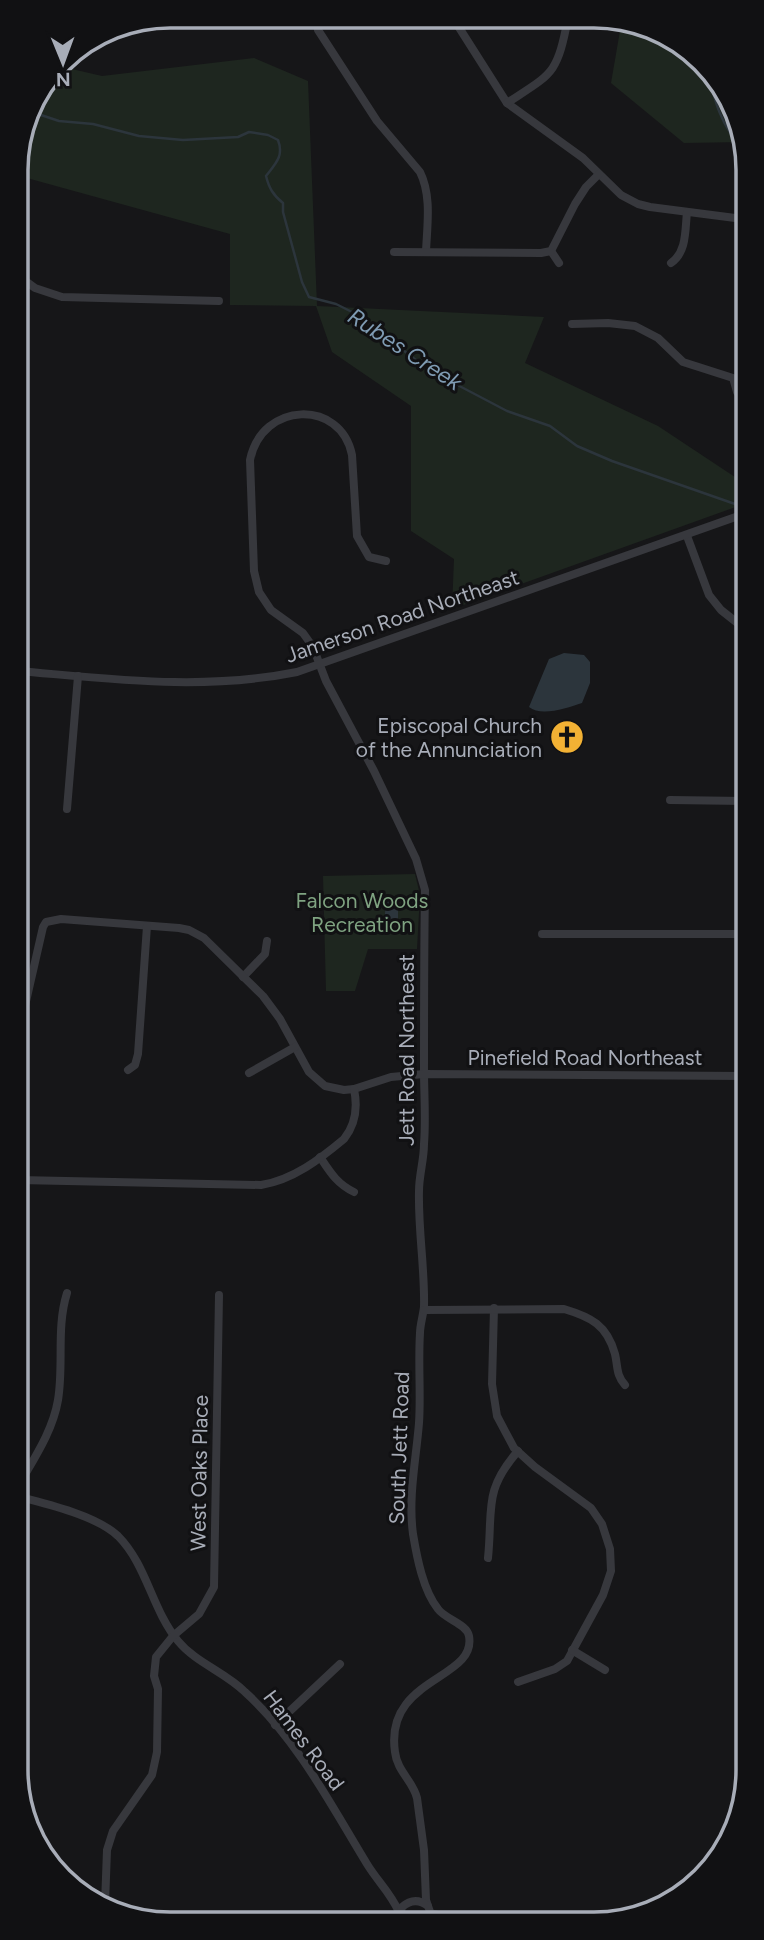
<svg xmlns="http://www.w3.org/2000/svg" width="764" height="1940" viewBox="0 0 764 1940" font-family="Figtree,sans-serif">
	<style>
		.green { fill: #1e261f }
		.water { fill: #2c353c }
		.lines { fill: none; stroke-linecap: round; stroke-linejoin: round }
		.stream { stroke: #2c353c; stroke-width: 2.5 }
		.minor { stroke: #37383d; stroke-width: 8 }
		.labels { text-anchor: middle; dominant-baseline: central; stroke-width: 6; stroke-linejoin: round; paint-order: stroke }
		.street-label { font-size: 21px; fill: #a8adb8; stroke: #111113 }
		.poi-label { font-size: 21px; fill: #a8adb8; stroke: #111113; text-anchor: end }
		.park-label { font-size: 21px; fill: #7fa381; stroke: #111113 }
		.water-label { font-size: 23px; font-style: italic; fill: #7f9bb3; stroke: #111113 }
		.rim { fill: none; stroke: #a8adb8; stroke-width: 3.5 }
	</style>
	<rect width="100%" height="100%" fill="#161618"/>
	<!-- green -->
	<g class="green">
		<polygon points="622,19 703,61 743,130 743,142 684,143 611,83"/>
		<polygon points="254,58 308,81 317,306 544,317 525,363 658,426 744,483 744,504 452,609 454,559 411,531 411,406 332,352 316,306 230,305 230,234 16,175 16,159 32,101 59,66 102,76"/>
		<polygon points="415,874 420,895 417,949 368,949 355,991 326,991 323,876"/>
	</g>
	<!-- water -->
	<g class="water">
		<path d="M564,653l20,2 6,7v21l-8,20c-15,5 -41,14 -53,4l20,-48z"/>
		<polygon points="386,900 398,900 398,923 400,926 384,926"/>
	</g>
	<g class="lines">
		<!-- stream -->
		<g class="stream">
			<path d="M707,68c7,30 13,58 36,80"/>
			<path d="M29,111l30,10 34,3 46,12 44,4 55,-3 11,-5 19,3 10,5c6,16 -2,23 -12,36 3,12 7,19 17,27v9l19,70 7,15 27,7 20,10 73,56 78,41 43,15 27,20 35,15 123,43"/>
		</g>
		<!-- minor -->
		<g class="minor">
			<path d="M323,17l-6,8 1,5 59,91 43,51c12,24 7,54 6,80"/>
			<polyline points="453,18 507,103 583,158 621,195 638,204 650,207 743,219"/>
			<path d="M507,103c46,-30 50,-28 61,-85"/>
			<polyline points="551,251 559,263"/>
			<polyline points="394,252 541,253 551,251 575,204 586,187 599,174"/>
			<path d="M671,263c16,-11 14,-33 16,-51"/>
			<polyline points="16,274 35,288 62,297 219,301"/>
			<polyline points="572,324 608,323 635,326 658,338 683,362 733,378 737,392 744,400"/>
			<polyline points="687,536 709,595 721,610 745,629"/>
			<path d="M386,561l-17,-4 -12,-21 -5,-81c-11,-56 -90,-54 -102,5l4,111 5,21 12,18 32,23 10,14 13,34 48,90 42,88 9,31c-1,60 -1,120 -1,180 0,24 2,49 0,74 0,16 -5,31 -5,47 -1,39 6,78 5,116 -1,9 -4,18 -4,26 -2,30 1,61 -1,90 -3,37 -11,74 -6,111 4,24 10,56 25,75 7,10 29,15 31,27 8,44 -85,41 -74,116 2,19 18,29 22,46l7,52 2,50 2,6"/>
			<path d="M18,671c95,8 184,20 279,1l447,-158"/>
			<polyline points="670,800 745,801"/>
			<polyline points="67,809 78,676"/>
			<polyline points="542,934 745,934"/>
			<polyline points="243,977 265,954 267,941"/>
			<polyline points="19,1032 43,927 46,922 61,919 179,928 189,930 204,938 263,996 280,1019 309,1072 325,1086 344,1090 354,1089 391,1077 424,1074 746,1076"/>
			<polyline points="128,1070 135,1065 138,1054 147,926"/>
			<polyline points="249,1073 295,1047"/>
			<path d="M320,1157c10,15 17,27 34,35"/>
			<path d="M19,1180l242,5c32,-5 59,-26 83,-46 12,-15 14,-31 10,-50"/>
			<polyline points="494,1308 492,1384 497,1416 514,1448 535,1467 591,1508 602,1524 610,1549 611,1571 603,1595 567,1661 555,1669 518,1682"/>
			<path d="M424,1310l140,-1c27,8 43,16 51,45 3,13 1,21 10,31"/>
			<polyline points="747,1340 741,1370 739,1500 747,1530"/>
			<path d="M20,1483c15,-26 33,-53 38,-83 6,-36 -2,-72 9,-107"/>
			<path d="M20,1497c28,7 77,19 98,39 29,29 34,74 60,105 18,22 47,31 67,51 52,47 86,113 122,172 11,18 23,28 32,48"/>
			<path d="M488,1558c5,-49 -5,-67 30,-107"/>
			<polyline points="572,1650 605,1670"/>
			<polyline points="275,1725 340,1664"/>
			<polyline points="105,1904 107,1850 113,1831 152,1775 157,1752 158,1689 154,1676 156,1657 173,1636 199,1614 214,1587 219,1295"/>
			<polyline points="433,1914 453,1918 636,1917"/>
			<path d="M399,1920l3,-13c8,-7 17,-8 26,-1l5,14"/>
		</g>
	</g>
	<!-- icons -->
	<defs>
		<g id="church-disc" transform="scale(1.75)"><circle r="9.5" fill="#f2b134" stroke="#111113"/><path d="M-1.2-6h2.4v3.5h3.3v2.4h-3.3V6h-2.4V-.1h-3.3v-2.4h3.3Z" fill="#111"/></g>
	</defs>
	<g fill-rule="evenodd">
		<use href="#church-disc" x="567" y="737"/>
	</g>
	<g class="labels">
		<!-- street labels -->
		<g class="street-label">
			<text transform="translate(402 616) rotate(-19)">Jamerson Road Northeast</text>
			<text transform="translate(406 1050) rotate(-90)">Jett Road Northeast</text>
			<text x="585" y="1057">Pinefield Road Northeast</text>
			<text transform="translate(399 1448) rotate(-88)">South Jett Road</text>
			<text transform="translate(199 1473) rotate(-89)">West Oaks Place</text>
			<text transform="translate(304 1740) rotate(53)">Hames Road</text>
		</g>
		<!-- poi labels -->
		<g class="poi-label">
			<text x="542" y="725">Episcopal Church<tspan x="542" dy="24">of the Annunciation</tspan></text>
		</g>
		<!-- park labels -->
		<g class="park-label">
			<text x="362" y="900">Falcon Woods<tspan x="362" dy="24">Recreation</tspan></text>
		</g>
		<!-- water labels -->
		<g class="water-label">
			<text transform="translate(405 349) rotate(33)">Rubes Creek</text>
		</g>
	</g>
	<!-- crop -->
	<path d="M0 0H764V1940H0ZM170 28H594A142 142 0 0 1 736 170V1770A142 142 0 0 1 594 1912H170A142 142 0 0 1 28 1770V170A142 142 0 0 1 170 28Z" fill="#111113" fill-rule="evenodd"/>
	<path class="rim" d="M170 28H594A142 142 0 0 1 736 170V1770A142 142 0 0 1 594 1912H170A142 142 0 0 1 28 1770V170A142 142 0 0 1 170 28Z"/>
	<!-- north arrow -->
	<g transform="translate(63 63) rotate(179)" stroke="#111113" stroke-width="5" paint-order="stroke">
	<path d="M0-5L12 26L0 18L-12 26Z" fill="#a8adb8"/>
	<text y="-10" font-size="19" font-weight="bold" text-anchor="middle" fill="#a8adb8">N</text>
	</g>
</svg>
